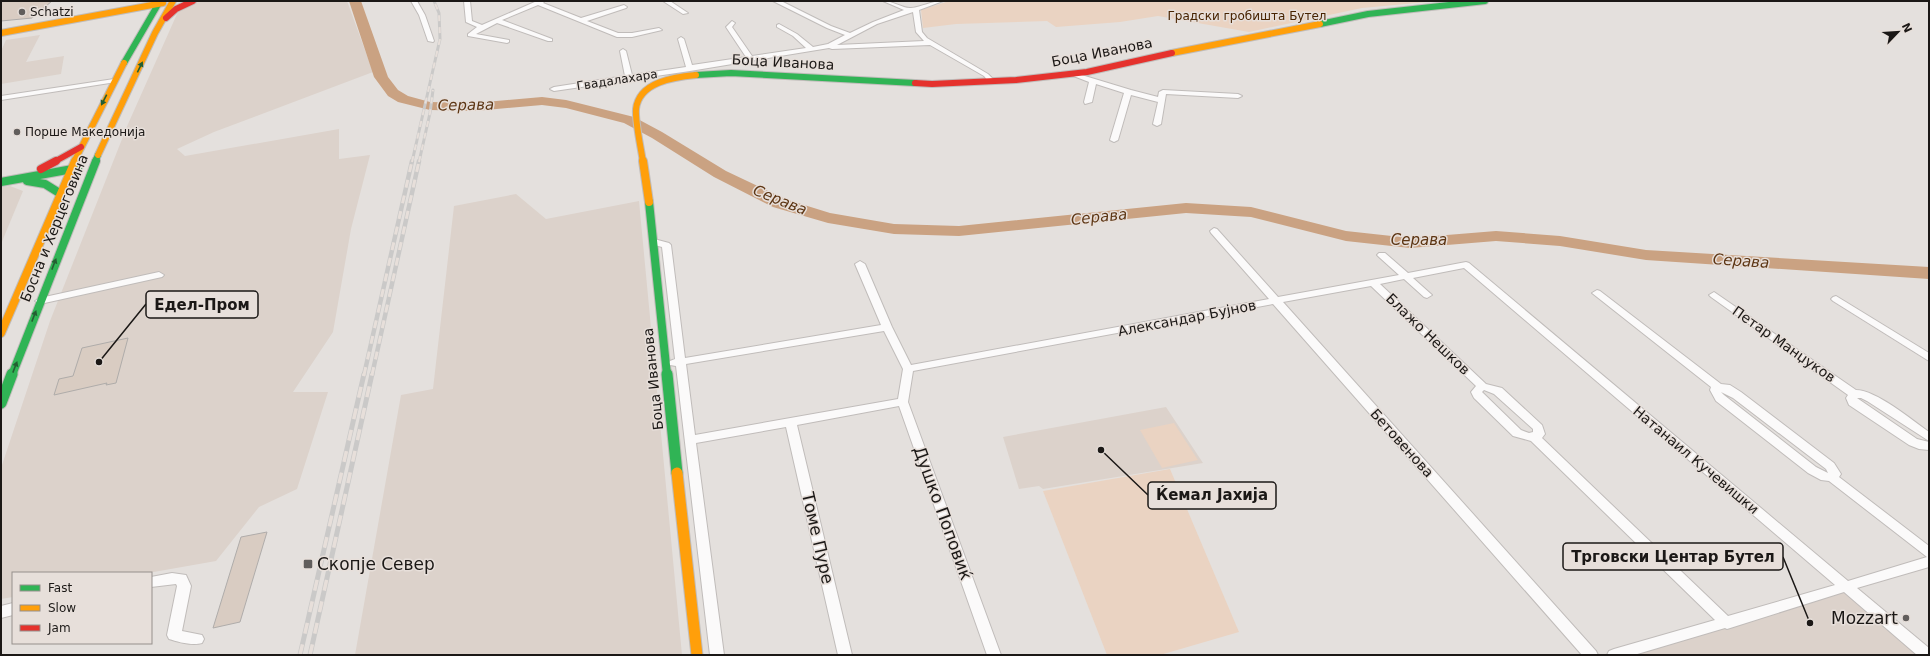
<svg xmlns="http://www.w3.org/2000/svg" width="1930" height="656" viewBox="0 0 1930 656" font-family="'DejaVu Sans',sans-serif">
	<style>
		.built { fill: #dcd2cb }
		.green { fill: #ead3c2 }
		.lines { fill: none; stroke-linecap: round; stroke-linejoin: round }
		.river { fill: #caa282; fill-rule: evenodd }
		.building { fill: #d9ccc2; stroke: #afacaa }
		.street-casing { stroke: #c0bcba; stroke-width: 2 }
		.fast-far2-casing { stroke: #c0bcba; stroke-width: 8 }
		.fast-far1-casing { stroke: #c0bcba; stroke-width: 10 }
		.fast-casing { stroke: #c0bcba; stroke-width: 13 }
		.slow-far2-casing { stroke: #c0bcba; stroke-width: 8 }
		.slow-far1-casing { stroke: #c0bcba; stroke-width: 10 }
		.slow-casing { stroke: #c0bcba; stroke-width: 13 }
		.jam-far1-casing { stroke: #c0bcba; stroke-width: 8 }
		.jam-casing { stroke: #c0bcba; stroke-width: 10 }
		.street { fill: #fbfafa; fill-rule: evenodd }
		.fast-far2 { stroke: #30b455; stroke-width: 6 }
		.fast-far1 { stroke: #30b455; stroke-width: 8 }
		.fast { stroke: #30b455; stroke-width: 11 }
		.slow-far2 { stroke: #ff9f0a; stroke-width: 6 }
		.slow-far1 { stroke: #ff9f0a; stroke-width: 8 }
		.slow { stroke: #ff9f0a; stroke-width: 11 }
		.jam-far1 { stroke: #e5322d; stroke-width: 6 }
		.jam { stroke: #e5322d; stroke-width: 8 }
		.rail-far2-casing { stroke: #cac9c8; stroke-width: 3 }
		.rail-far1-casing { stroke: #cac9c8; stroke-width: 4.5 }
		.rail-casing { stroke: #cac9c8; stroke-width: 5 }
		.rail-far2 { stroke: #e7dfda; stroke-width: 2; stroke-dasharray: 6; stroke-linecap: butt }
		.rail-far1 { stroke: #e7dfda; stroke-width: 3; stroke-dasharray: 8; stroke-linecap: butt }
		.rail { stroke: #e7dfda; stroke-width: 3.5; stroke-dasharray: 11; stroke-linecap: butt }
		.oneway { fill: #245e32 }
		.poi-dot { fill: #615e5c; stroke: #e7dfda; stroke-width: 1.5 }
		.labels { text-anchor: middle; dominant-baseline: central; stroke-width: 3; stroke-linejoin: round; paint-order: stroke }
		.far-poi-label { font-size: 12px; fill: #1b1816; stroke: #e7dfda; text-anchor: start }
		.far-park-label { font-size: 12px; fill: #482300; stroke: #e7dfda }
		.far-street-label { font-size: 12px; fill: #1b1816; stroke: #e7dfda }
		.street-label { font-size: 14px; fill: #1b1816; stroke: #e7dfda }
		.water-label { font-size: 15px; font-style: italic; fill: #5d3614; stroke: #e7dfda }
		.near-street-label { font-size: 17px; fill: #1b1816; stroke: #e7dfda }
		.near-poi-label { font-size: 17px; fill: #1b1816; stroke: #e7dfda; text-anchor: start }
		.leader { fill: none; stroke: #1b1816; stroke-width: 1.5 }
		.callout-dot { fill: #1b1816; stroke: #e7dfda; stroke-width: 1.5 }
		.callout { fill: #e7dfda; stroke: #1b1816; stroke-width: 1.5 }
		.callout-label { font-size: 15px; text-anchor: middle; font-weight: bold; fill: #1b1816 }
	</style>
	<rect width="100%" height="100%" fill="#e4e0dd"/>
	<!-- built -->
	<g class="built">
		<polygon points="196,1 347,1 373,72 214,132 177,149 185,156 339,129 339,159 370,155 351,229 333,332 293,392 328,392 297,489 259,507 216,561 148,573 13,573 13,597 1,599 1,468 50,321 128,124 177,14 184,6"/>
		<polygon points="40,35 26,62 64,56 61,74 1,84 1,51 6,40"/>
		<polygon points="10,186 23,191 1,244 1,187"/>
		<polygon points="516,194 546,219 639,201 682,655 355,655 401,395 433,389 454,206"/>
		<polygon points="1166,407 1203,463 1043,489 1039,486 1019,489 1003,437"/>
		<polygon points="1843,590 1920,655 1635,655"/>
	</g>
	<!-- green -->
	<g class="green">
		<polygon points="949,1 1438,1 1362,8 1249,32 1158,16 1120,22 1056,27 1047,21 956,24 923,28 921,10"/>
		<polygon points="1174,423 1198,460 1162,468 1140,430"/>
		<polygon points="1170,469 1239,632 1160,655 1107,655 1043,491"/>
	</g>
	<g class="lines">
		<!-- river -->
		<polygon class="river" points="349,1 361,1 388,77 398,90 408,96 430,102 475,103 542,97 566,100 634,117 662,132 726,171 785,199 830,213 894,224 959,226 1186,203 1251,207 1346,231 1410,238 1496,231 1560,236 1646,250 1929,267 1929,279 1646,260 1560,246 1496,241 1410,248 1346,241 1251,217 1186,213 959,236 894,234 828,223 773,207 714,177 652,138 624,123 566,108 542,105 475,111 430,110 398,102 388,96 374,77"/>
	</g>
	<!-- building -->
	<g class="building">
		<polygon points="1,1 52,1 32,18 1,21"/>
		<polygon points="128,338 116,383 106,385 107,383 54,395 59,379 73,376 82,348"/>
		<polygon points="267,532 240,622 213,628 241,537"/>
	</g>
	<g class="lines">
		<!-- street casing -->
		<g class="street-casing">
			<g id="street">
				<polygon points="411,1 417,1 425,15 434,41 433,42 428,41 419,15"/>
				<polygon points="464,1 470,1 472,21 482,25 537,1 545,1 543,3 581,18 624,5 627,7 626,8 587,21 618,33 632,33 659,28 662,30 632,37 617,37 538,5 502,20 552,39 552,41 548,41 497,23 476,34 509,40 509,42 507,43 468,36 468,34 477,27 466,22"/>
				<polygon points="663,1 670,1 688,13 683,14"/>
				<path d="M773,1h8l50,25 19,7 23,-11 31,-12 -21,-9c10,0 21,8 28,7 11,-1 20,-7 32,-7l-24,9 3,22 5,6 61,36 8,8 -6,1 -6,-7 -54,-31 -98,4 -3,-1 -139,23 -136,20 -4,-2 4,-2 71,-11 -5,-25 3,-2 3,2 6,24 54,-8 -8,-28 3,-2 3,2 8,26 54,-8 -20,-30 6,-6 3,2 -3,4 20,29 54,-8 -13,-12 -16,-9v-2l2,-1 18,10 16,13 15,-3 17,-9 -18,-7zM913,12l3,20 8,9 -87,4 40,-21z"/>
				<polygon points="1071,73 1075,73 1131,90 1158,97 1159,92 1163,90 1238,94 1242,96 1238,98 1166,94 1161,124 1157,126 1153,124 1158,102 1131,95 1118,140 1114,142 1110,140 1124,93 1096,84 1092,102 1085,104 1084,102 1089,82 1071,75"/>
				<polygon points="114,79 116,80 116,82 1,100 1,96"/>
				<path d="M1214,228l3,1 61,68 121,-22 -20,-18 -2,-2 2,-2h6l23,20 58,-11 3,1 379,318 79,-24 -98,-76 -8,-1 -13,-7 -92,-72 -6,-11 1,-3 -119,-94 5,-3 3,1 121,93 9,1 11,7 93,71 7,11 -2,3 90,69v21l-72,21 72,60v7h-12l-73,-63 -117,37 -2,-1 -91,27h-27l2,-4 5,-2 101,-29 -184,-179 -18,-5 -39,-38 -3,-6 5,-6 -105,-100 -88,16 313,349 2,4h-16l-309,-351 -360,67 -5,31 93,253h-14l-88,-249 -102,19 55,230h-14l-52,-228 -90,16 28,212h-14l-34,-289 -6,-1 -1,-2 1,-2 5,-2 -13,-112 -11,-3 -1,-2 1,-2 3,-1 15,4 2,2 14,113 196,-33 -26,-61 5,-3 5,3 27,63 19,38 358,-66 -58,-66 -1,-2zM1464,268l371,317 -107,31 -186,-178 3,-4 -3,-9 -40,-37 -16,-4 -106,-100 24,-5 20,18 3,1 5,-3 -19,-17zM884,331l19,38 -5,30 -203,36 -9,-71zM1484,390l10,4 39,35v3l-4,1 -8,-3 -39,-38zM1721,392l12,6 93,71 2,4 -12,-6 -92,-72z"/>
				<polygon points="159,272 164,275 162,277 40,304 35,301 40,298"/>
				<path d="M1714,292l142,98c20,0 56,30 73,42v9l-62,-40 -6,-3h-4l60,41 12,3v8l-10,-1 -10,-4 -60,-40 -3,-7 2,-3 -137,-98 -2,-2z"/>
				<polygon points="1836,296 1929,353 1929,361 1833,301 1831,299 1833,297"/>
				<path d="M172,573l14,2 5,11 -9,45 20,4 2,4 -2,4c-9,3 -24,-1 -33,-4l-2,-4 10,-49 -1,-2 -25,3v-10z"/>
				<polygon points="13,603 13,615 1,618 1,606"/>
			</g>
		</g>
		<!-- fast-far2 casing -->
		<g class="fast-far2-casing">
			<g id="fast-far2">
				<polyline points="1320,24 1368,14 1485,1"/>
				<polyline points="124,63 160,1"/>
				<polyline points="696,75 731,73 915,83"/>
				<polyline points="95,162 98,155"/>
			</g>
		</g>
		<!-- fast-far1 casing -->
		<g class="fast-far1-casing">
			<g id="fast-far1">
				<polyline points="27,181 45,184 61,194"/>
				<polyline points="1,182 78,168"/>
				<polyline points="649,202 667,375"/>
				<polyline points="12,375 96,161"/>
			</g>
		</g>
		<!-- fast casing -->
		<g class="fast-casing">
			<g id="fast">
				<polyline points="667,374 677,473"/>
				<polyline points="1,403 12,374"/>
			</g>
		</g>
		<!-- slow-far2 casing -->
		<g class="slow-far2-casing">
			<g id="slow-far2">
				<polyline points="1,33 163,3"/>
				<polyline points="1172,53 1320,24"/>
				<polyline points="98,155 155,33 173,1"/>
				<polyline points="74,162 124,63"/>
				<path d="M643,162c-2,-14 -8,-40 -7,-53 3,-27 38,-32 60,-34"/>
			</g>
		</g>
		<!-- slow-far1 casing -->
		<g class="slow-far1-casing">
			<g id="slow-far1">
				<polyline points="643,161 649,202"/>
				<polyline points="1,333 75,161"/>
			</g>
		</g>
		<!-- slow casing -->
		<g class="slow-casing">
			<polyline id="slow" points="677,473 697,655"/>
		</g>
		<!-- jam-far1 casing -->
		<g class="jam-far1-casing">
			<g id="jam-far1">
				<polyline points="166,18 176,9 193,1"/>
				<polyline points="915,83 932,84 1016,80 1087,72 1172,53"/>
				<polyline points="54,162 81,147"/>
			</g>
		</g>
		<!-- jam casing -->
		<g class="jam-casing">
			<polyline id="jam" points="41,169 56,161"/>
		</g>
		<!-- street -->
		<use href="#street" class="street"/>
		<!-- fast-far2 -->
		<use href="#fast-far2" class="fast-far2"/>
		<!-- fast-far1 -->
		<use href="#fast-far1" class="fast-far1"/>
		<!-- fast -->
		<use href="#fast" class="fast"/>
		<!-- slow-far2 -->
		<use href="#slow-far2" class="slow-far2"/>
		<!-- slow-far1 -->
		<use href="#slow-far1" class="slow-far1"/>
		<!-- slow -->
		<use href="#slow" class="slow"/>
		<!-- jam-far1 -->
		<use href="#jam-far1" class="jam-far1"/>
		<!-- jam -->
		<use href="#jam" class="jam"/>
		<!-- rail-far2 casing -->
		<g class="rail-far2-casing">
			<g id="rail-far2">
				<polyline points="412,162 440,39 439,13 434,1"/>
				<polyline points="419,162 430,113 433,90"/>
			</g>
		</g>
		<!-- rail-far1 casing -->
		<g class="rail-far1-casing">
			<g id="rail-far1">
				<polyline points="364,375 412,161"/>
				<polyline points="372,375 419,161"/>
			</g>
		</g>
		<!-- rail casing -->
		<g class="rail-casing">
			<g id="rail">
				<polyline points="300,655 364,374"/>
				<polyline points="310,655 372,374"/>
			</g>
		</g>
		<!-- rail-far2 -->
		<use href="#rail-far2" class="rail-far2"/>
		<!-- rail-far1 -->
		<use href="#rail-far1" class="rail-far1"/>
		<!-- rail -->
		<use href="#rail" class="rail"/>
	</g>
	<!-- one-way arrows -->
	<defs><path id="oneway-solid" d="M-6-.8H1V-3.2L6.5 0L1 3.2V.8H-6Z"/></defs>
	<g class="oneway">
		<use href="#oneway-solid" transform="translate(140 67) rotate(-64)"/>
		<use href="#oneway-solid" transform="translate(104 100) rotate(117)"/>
		<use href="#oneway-solid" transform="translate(54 264) rotate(-69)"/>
		<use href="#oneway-solid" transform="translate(34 316) rotate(-69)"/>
		<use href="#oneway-solid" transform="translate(15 367) rotate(-69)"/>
	</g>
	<!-- markers -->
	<g class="poi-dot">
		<circle cx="22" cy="12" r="4"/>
		<circle cx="17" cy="132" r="4"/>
		<rect x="303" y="559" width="10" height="10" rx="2"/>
		<circle cx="1906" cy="618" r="4"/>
	</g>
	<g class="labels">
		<!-- far-poi labels -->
		<g class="far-poi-label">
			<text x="30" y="12">Schatzi</text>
			<text x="25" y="132">Порше Македонија</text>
		</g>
		<!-- far-park labels -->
		<g class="far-park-label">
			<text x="1247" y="16">Градски гробишта Бутел</text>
		</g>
		<!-- far-street labels -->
		<g class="far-street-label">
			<text transform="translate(617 80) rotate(-9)">Гвадалахара</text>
		</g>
		<!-- street labels -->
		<g class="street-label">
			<text transform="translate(1102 52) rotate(-11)">Боца Иванова</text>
			<text transform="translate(783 62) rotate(3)">Боца Иванова</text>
			<text transform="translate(54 228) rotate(-68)">Босна и Херцеговина</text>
			<text transform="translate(1187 318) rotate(-11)">Александар Бујнов</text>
			<text transform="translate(1428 334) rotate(44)">Блажо Нешков</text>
			<text transform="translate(1784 344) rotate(35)">Петар Манџуков</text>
			<text transform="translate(653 379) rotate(-96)">Боца Иванова</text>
			<text transform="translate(1402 443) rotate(48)">Бетовенова</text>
			<text transform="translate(1696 460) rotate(40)">Натанаил Кучевишки</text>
		</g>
		<!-- water labels -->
		<g class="water-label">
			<text transform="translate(466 105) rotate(-1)">Серава</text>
			<text transform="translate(780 200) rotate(22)">Серава</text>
			<text transform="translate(1099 217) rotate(-6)">Серава</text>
			<text x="1419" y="240">Серава</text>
			<text transform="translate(1741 261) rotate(4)">Серава</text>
		</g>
		<!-- near-street labels -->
		<g class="near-street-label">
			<text transform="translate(943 513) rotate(70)">Душко Поповиќ</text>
			<text transform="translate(818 538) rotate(77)">Томе Пуре</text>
		</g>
		<!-- near-poi labels -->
		<g class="near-poi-label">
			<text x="317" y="564">Скопје Север</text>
			<text x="1898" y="618" text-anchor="end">Mozzart</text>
		</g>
	</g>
	<!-- callouts -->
	<path class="leader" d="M99 362L146 304M1101 450L1148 495M1810 623L1783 557"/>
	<g class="callout-dot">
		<circle cx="99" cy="362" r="4"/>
		<circle cx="1101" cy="450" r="4"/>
		<circle cx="1810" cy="623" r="4"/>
	</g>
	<g class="callout">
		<rect x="146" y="291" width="112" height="27" rx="4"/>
		<rect x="1148" y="482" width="128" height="27" rx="4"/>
		<rect x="1563" y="543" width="220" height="27" rx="4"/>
	</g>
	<g class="callout-label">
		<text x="202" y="310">Едел-Пром</text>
		<text x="1212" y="500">Ќемал Јахија</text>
		<text x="1673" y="562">Трговски Центар Бутел</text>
	</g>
	<!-- border -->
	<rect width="1930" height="656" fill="none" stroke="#1b1816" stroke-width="4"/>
	<!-- legend -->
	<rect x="12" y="572" width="140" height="72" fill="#e7dfda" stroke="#958f8c"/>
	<rect x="20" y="585" width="20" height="6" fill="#30b455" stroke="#958f8c"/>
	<text x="48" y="592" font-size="12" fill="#1b1816">Fast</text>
	<rect x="20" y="605" width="20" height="6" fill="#ff9f0a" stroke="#958f8c"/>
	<text x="48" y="612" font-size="12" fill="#1b1816">Slow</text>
	<rect x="20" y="625" width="20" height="6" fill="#e5322d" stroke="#958f8c"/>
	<text x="48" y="632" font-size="12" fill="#1b1816">Jam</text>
	<!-- north arrow -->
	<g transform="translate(1898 32) rotate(65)" stroke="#e7dfda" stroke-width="3" paint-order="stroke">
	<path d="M0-3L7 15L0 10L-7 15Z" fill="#1b1816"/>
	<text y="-6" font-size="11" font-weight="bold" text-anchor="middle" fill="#1b1816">N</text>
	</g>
</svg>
